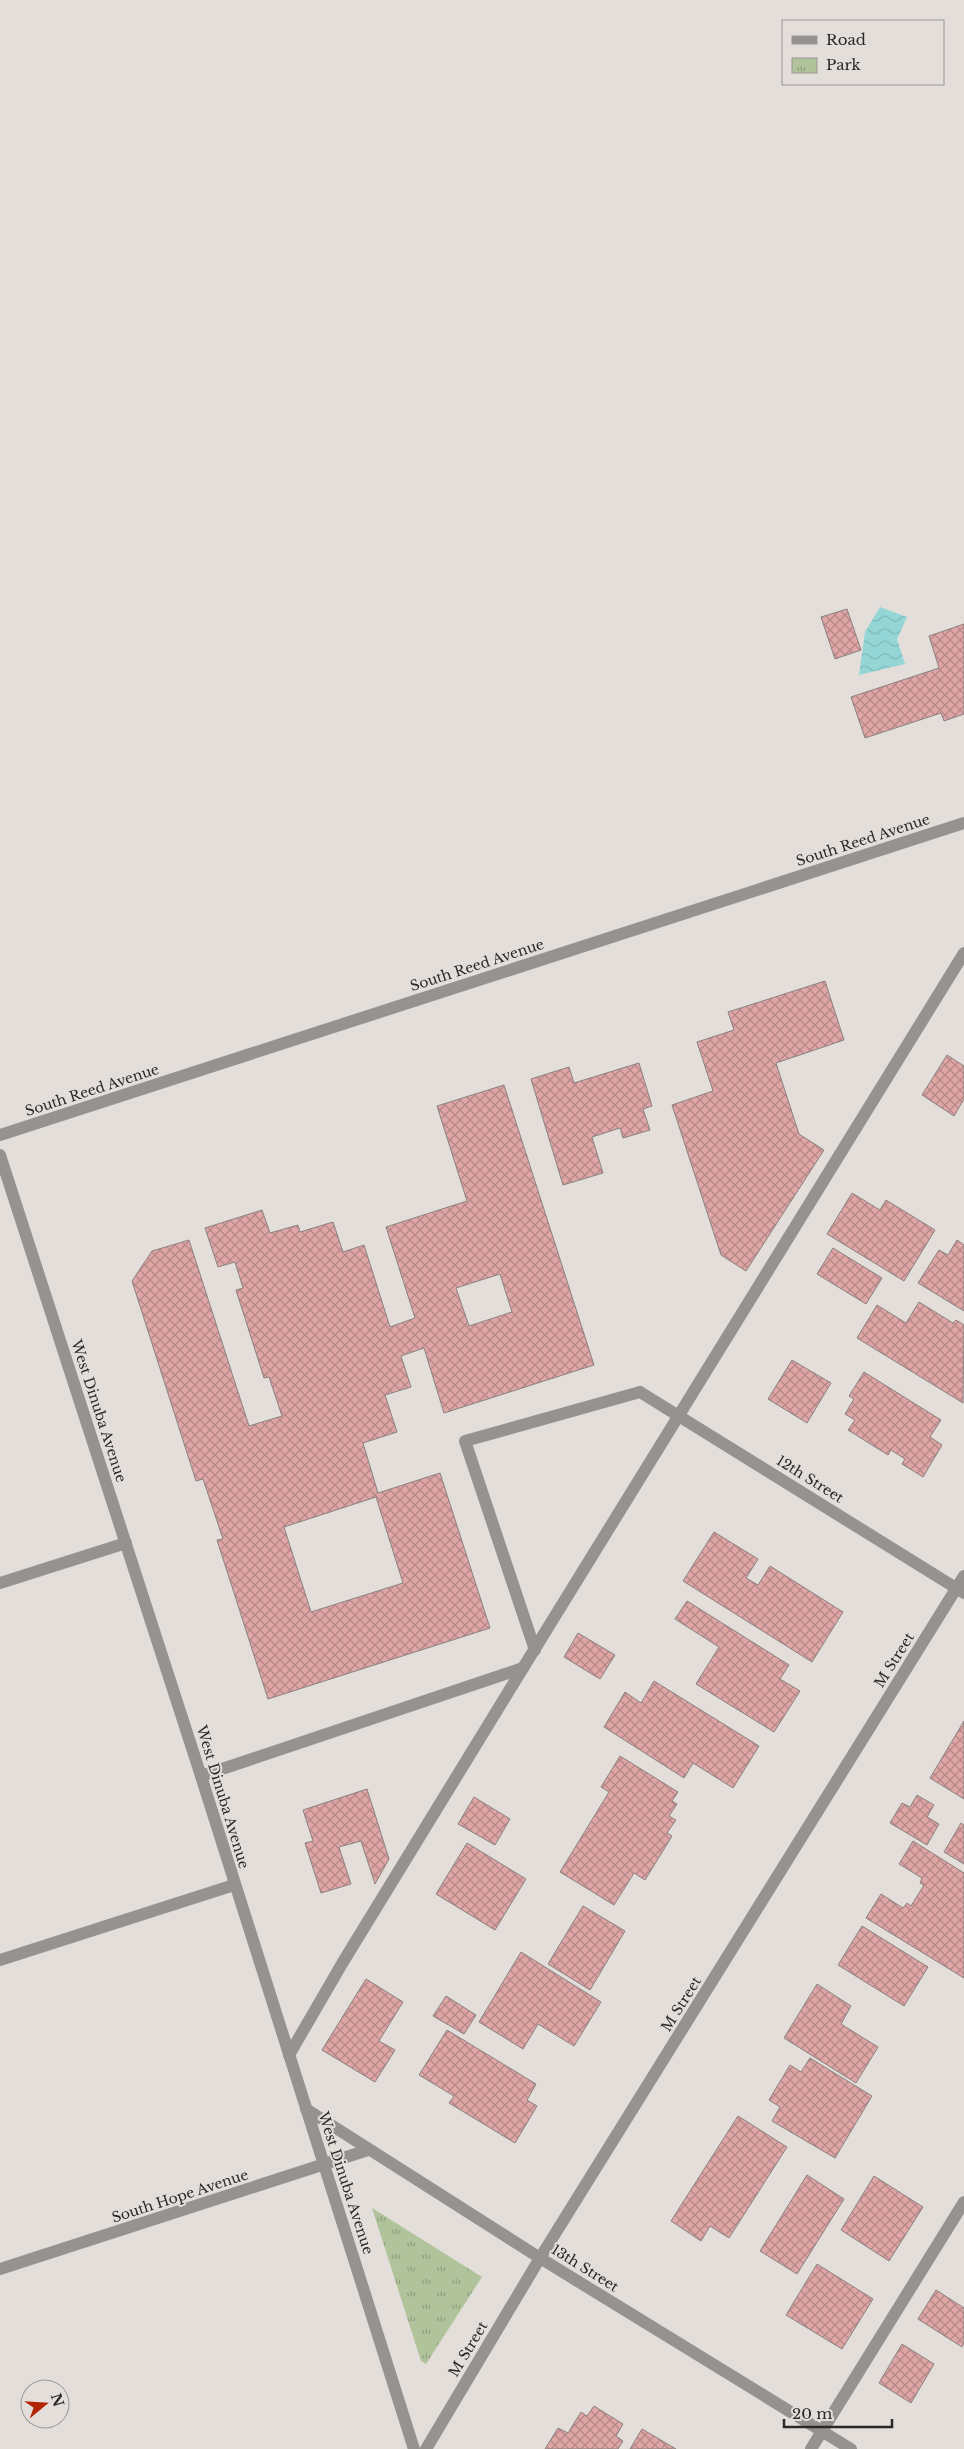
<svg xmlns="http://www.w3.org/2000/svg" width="964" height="2449" viewBox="0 0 964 2449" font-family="'Libre Baskerville',serif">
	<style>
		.park { fill: url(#park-tufts) }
		.water { fill: url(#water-waves) }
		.building { fill: url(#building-cross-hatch); stroke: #898282; fill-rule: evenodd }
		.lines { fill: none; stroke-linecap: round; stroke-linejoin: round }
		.service { stroke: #959391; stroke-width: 12 }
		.minor { stroke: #959391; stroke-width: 12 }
		.tertiary { stroke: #959391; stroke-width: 12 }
		.labels { text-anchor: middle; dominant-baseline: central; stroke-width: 4; stroke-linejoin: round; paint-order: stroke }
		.street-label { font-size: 14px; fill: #2b2928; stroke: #e4deda }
	</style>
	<defs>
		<pattern id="park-tufts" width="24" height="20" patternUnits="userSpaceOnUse" patternTransform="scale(1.25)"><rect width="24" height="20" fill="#b1c39a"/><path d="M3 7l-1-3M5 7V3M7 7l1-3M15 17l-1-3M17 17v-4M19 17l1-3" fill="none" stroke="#909e7e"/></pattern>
		<pattern id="water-waves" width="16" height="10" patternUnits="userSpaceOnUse" patternTransform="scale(1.25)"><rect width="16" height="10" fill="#94d6d6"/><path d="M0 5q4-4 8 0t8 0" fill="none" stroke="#80b8b8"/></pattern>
		<pattern id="building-cross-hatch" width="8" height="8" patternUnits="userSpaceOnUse" patternTransform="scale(1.25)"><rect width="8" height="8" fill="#dfa6a5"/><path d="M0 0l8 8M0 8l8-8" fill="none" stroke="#b58786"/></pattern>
	</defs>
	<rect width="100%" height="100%" fill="#e4deda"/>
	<!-- park -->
	<polygon class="park" points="372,2208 482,2277 426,2364 421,2361"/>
	<!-- water -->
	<polygon class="water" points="880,607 907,617 897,639 905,664 859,675 865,632"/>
	<!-- building -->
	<g class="building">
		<polygon points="847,609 861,650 835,659 821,617"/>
		<polygon points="964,624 964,714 944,721 941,713 865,738 851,697 939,668 929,636"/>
		<polygon points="825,981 844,1040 776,1063 799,1134 824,1150 746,1271 721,1255 672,1105 713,1091 697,1042 734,1030 728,1012"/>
		<polygon points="947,1055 964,1066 964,1099 954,1116 922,1095"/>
		<polygon points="639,1063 652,1106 643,1109 650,1130 623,1138 620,1128 592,1137 603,1173 563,1185 531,1079 569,1067 574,1083"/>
		<path d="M504,1085l90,280 -150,48 -20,-65 -23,8 10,31 -26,8 12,37 -34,11 15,50 62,-20 50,155 -222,71 -51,-159 6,-1 -20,-60 -7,2 -64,-200 20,-30 37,-11 60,186 33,-10 -13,-39 -5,1 -28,-88 7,-2 -8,-26 -17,5 -13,-39 57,-18 8,23 28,-8 2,7 33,-10 10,30 21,-7 26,82 25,-9 -29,-91 81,-26 -30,-95zM500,1274l12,38 -43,14 -13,-38zM376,1497l27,86 -92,29 -27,-85z"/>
		<polygon points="852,1193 880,1210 886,1200 935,1230 904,1281 827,1234"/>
		<polygon points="957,1240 964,1245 964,1311 918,1283 939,1250 948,1255"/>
		<polygon points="833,1248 882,1278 866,1304 817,1274"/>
		<polygon points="919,1302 953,1323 956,1320 964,1325 963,1403 857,1338 877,1305 906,1323"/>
		<polygon points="792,1360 831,1383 807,1423 768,1399"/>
		<polygon points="864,1372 941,1420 930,1437 942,1445 923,1477 902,1464 905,1459 891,1450 888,1455 848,1430 855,1420 845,1414 854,1399 849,1396"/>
		<polygon points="714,1532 758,1559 746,1578 758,1585 770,1566 843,1612 812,1662 683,1581"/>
		<polygon points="687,1601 789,1665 780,1679 800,1691 774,1732 696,1684 719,1647 675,1619"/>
		<polygon points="578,1633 615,1655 600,1679 564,1657"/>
		<polygon points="654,1681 759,1746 733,1788 693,1763 684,1778 604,1727 625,1692 641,1703"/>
		<polygon points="964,1721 964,1799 930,1778"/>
		<polygon points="620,1756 678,1792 672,1801 677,1804 669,1816 676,1820 667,1833 672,1836 645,1880 634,1873 614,1905 560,1872 609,1792 601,1787"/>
		<polygon points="367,1789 389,1859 375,1884 361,1841 339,1847 351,1884 321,1893 305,1843 313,1841 303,1810"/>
		<polygon points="917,1795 934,1805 927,1817 939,1824 927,1845 890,1823 902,1803 910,1807"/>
		<polygon points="474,1797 510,1819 495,1845 458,1824"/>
		<polygon points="961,1823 964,1825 964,1864 944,1852"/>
		<polygon points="913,1841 964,1873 964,1978 866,1918 881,1894 903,1908 907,1903 911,1906 924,1885 920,1883 922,1878 899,1864"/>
		<polygon points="467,1843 526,1879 495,1930 436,1894"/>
		<polygon points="583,1906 625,1931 590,1990 548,1964"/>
		<polygon points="862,1926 928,1967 904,2006 838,1965"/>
		<polygon points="521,1952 601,2002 574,2046 538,2024 523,2049 479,2022"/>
		<polygon points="366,1979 403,2002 379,2041 395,2050 375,2082 322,2050"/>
		<polygon points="817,1984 851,2006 841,2024 878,2047 856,2083 784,2038"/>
		<polygon points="446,1996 476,2015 464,2034 433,2016"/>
		<polygon points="447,2030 536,2084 527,2100 537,2106 515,2143 449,2103 454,2096 419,2075"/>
		<polygon points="810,2058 872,2096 835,2158 772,2121 780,2107 769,2100 790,2065 801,2072"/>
		<polygon points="738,2116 787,2147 729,2238 710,2226 701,2241 671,2221"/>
		<polygon points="807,2175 844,2199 797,2274 760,2251"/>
		<polygon points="874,2176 923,2207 889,2261 841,2230"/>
		<polygon points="817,2264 873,2299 842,2349 786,2315"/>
		<polygon points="936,2290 964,2308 964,2343 962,2347 918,2319"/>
		<polygon points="902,2344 934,2364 911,2403 879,2383"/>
		<polygon points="594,2406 623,2424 616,2436 623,2441 618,2449 545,2449 558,2428 568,2433 581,2412 587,2416"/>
		<polygon points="642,2429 676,2449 630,2449"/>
	</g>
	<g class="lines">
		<!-- service -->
		<g class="service">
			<polyline points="535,1650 465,1441 640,1392"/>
			<polyline points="201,1776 523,1668"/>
			<polyline points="0,1960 234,1885"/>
			<polyline points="289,2055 343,1962 523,1668 964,953"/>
			<polyline points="811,2449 964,2202"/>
		</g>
		<!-- minor -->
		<g class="minor">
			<polyline points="640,1392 964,1593"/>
			<polyline points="0,1583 126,1543"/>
			<polyline points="306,2109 540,2258 851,2449"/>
			<polyline points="0,2269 368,2150"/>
			<polyline points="426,2449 540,2258 964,1576"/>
		</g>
		<!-- tertiary -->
		<g class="tertiary">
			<polyline points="0,1135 964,823"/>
			<polyline points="0,1155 201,1776 414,2449"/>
		</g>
	</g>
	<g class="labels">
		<!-- street labels -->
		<g class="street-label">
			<text transform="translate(863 840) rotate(-18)">South Reed Avenue</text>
			<text transform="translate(477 965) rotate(-18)">South Reed Avenue</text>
			<text transform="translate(92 1090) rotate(-18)">South Reed Avenue</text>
			<text transform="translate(99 1411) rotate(72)">West Dinuba Avenue</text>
			<text transform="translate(810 1479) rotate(32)">12th Street</text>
			<text transform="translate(894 1660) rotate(-58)">M Street</text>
			<text transform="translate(223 1797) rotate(73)">West Dinuba Avenue</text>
			<text transform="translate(681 2004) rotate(-58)">M Street</text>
			<text transform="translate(346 2183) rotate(72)">West Dinuba Avenue</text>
			<text transform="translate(180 2196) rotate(-18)">South Hope Avenue</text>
			<text transform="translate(585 2268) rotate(32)">13th Street</text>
			<text transform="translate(468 2349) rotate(-59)">M Street</text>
		</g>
	</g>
	<!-- legend -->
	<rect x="782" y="20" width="162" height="65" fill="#e4deda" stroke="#9a9693"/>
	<rect x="792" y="36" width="25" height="8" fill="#959391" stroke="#9a9693"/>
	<text x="826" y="45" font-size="15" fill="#2b2928">Road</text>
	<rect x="792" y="58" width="25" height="15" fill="url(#park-tufts)" stroke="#9a9693"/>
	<text x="826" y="70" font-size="15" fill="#2b2928">Park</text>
	<!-- north arrow -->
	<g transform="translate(45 2404) rotate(72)"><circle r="24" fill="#e4deda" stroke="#9a9693"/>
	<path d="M0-4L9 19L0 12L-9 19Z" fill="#b12504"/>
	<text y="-8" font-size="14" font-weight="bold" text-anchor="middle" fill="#2b2928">N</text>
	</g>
	<!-- scale -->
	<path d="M784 2419v8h108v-8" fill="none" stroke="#2b2928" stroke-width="2.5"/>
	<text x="792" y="2419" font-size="15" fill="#2b2928" stroke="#e4deda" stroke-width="4" paint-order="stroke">20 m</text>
</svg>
